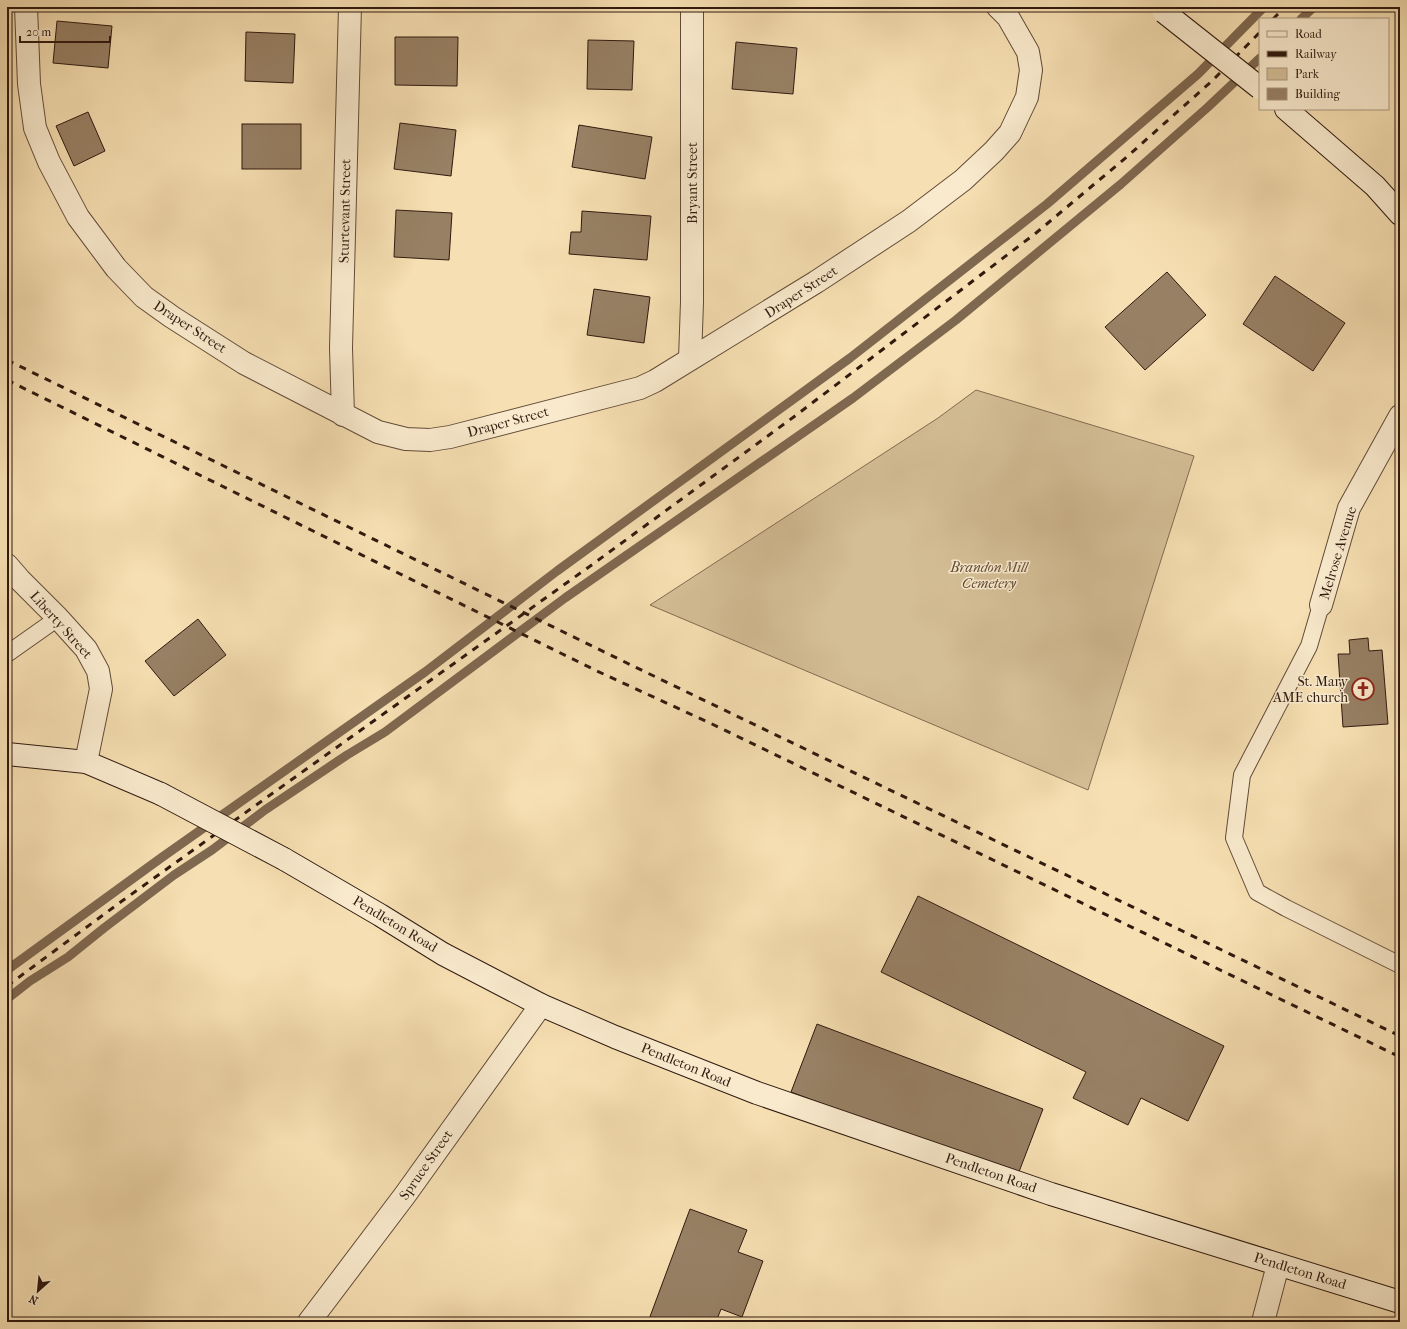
<svg xmlns="http://www.w3.org/2000/svg" width="1407" height="1329" viewBox="0 0 1407 1329" font-family="'IM FELL French Canon',serif">
	<style>
		.green { fill: #d4be96; stroke: #826c52 }
		.lines { fill: none; stroke-linecap: round; stroke-linejoin: round }
		.stream { stroke: #7f6850; stroke-width: 9 }
		.building { fill: #978064; stroke: #301a0f }
		.lane-casing { stroke: #624b38; stroke-width: 18 }
		.street-casing { stroke: #624b38; stroke-width: 24 }
		.secondary-casing { stroke: #301a0f; stroke-width: 24 }
		.lane { stroke: #f9eacd; stroke-width: 16 }
		.street { stroke: #f9eacd; stroke-width: 22 }
		.secondary { stroke: #f9eacd; stroke-width: 22 }
		.rail { stroke: #301a0f; stroke-width: 3; stroke-dasharray: 7 7; stroke-linecap: butt }
		.secondary-bridge-casing { stroke: #301a0f; stroke-width: 24; stroke-linecap: butt }
		.secondary-bridge { stroke: #f9eacd; stroke-width: 22 }
		.labels { text-anchor: middle; dominant-baseline: central; stroke-width: 3; stroke-linejoin: round; paint-order: stroke }
		.street-label { font-size: 14px; fill: #301a0f; stroke: #f9eacd }
		.park-label { font-size: 14px; font-style: italic; fill: #614b38; stroke: #f9eacd }
		.poi-label { font-size: 14px; fill: #301a0f; stroke: #f9eacd; text-anchor: end }
	</style>
	<rect width="100%" height="100%" fill="#f6dfb2"/>
	<filter id="stains"><feTurbulence type="fractalNoise" baseFrequency=".005" numOctaves="4"/><feColorMatrix values="0 0 0 0 .2 0 0 0 0 .09 0 0 0 0 .02 0 0 0 .5 -.17"/></filter>
	<radialGradient id="worn" r=".72"><stop offset=".6" stop-color="#630" stop-opacity="0"/><stop offset="1" stop-color="#630" stop-opacity=".3"/></radialGradient>
	<!-- green -->
	<polygon class="green" points="976,390 1194,456 1088,790 650,605 938,418"/>
	<g class="lines">
		<!-- stream -->
		<g class="stream">
			<polyline points="1301,19 1314,7"/>
			<polyline points="7,970 161,858 425,672 557,571 850,358 1047,204 1198,74 1264,7"/>
			<polyline points="7,999 30,981 68,957 104,928 174,875 212,850 265,810 347,755 385,732 565,598 853,398 956,320 1121,184 1208,107 1260,58"/>
		</g>
	</g>
	<!-- building -->
	<g class="building">
		<polygon points="57,21 112,26 108,68 53,63"/>
		<polygon points="246,32 295,34 293,83 245,81"/>
		<polygon points="395,37 458,37 457,86 395,85"/>
		<polygon points="588,40 634,41 632,90 587,89"/>
		<polygon points="736,42 797,48 793,94 732,89"/>
		<polygon points="88,112 105,151 74,166 56,126"/>
		<polygon points="400,123 456,130 451,176 394,169"/>
		<rect x="242" y="124" width="59" height="45"/>
		<polygon points="579,125 652,137 645,179 572,167"/>
		<polygon points="396,210 452,213 449,260 394,257"/>
		<polygon points="582,211 651,216 647,260 569,254 571,232 581,232"/>
		<polygon points="1167,272 1206,315 1145,370 1105,327"/>
		<polygon points="1275,276 1345,323 1313,371 1243,324"/>
		<polygon points="594,289 650,297 644,343 587,335"/>
		<polygon points="198,619 226,655 174,696 145,661"/>
		<polygon points="1368,638 1369,651 1382,650 1388,724 1343,727 1338,654 1350,654 1349,640"/>
		<polygon points="918,896 1224,1046 1188,1121 1141,1098 1128,1125 1073,1098 1086,1072 881,972"/>
		<polygon points="817,1024 1043,1109 1017,1177 791,1092"/>
		<polygon points="690,1209 747,1230 738,1252 763,1261 742,1317 721,1309 716,1322 648,1322"/>
	</g>
	<g class="lines">
		<!-- lane casing -->
		<g class="lane-casing">
			<g id="lane">
				<polyline points="1321,605 1309,646 1242,775 1234,838 1257,892 1286,908 1400,965"/>
				<polyline points="7,654 58,618"/>
			</g>
		</g>
		<!-- street casing -->
		<g class="street-casing">
			<g id="street">
				<polyline points="26,7 29,84 35,128 49,162 78,217 116,268 144,297 172,317 244,363 378,432 406,439 430,440 450,437 640,388 655,381 816,282 909,221 963,180 994,151 1010,133 1027,97 1031,70 1028,52 1008,17 998,7"/>
				<polyline points="690,359 692,302 692,7"/>
				<polyline points="343,415 341,348 350,7"/>
				<polyline points="7,565 20,580 58,618 86,649 98,671 101,689 86,762"/>
				<polyline points="1321,605 1349,508 1400,416"/>
				<polyline points="309,1322 405,1195 541,1005"/>
				<polyline points="1263,1322 1278,1265"/>
			</g>
		</g>
		<!-- secondary casing -->
		<g class="secondary-casing">
			<g id="secondary">
				<polyline points="1286,109 1375,186 1400,214"/>
				<polyline points="7,754 86,762 161,794"/>
				<polyline points="284,859 380,915 443,954 541,1005 615,1037 757,1093 1051,1194 1400,1302"/>
			</g>
		</g>
		<!-- lane -->
		<use href="#lane" class="lane"/>
		<!-- street -->
		<use href="#street" class="street"/>
		<!-- secondary -->
		<use href="#secondary" class="secondary"/>
		<!-- rail -->
		<g class="rail">
			<polyline points="1273,19 1285,7"/>
			<polyline points="7,360 633,666 1400,1036"/>
			<polyline points="7,380 597,671 712,724 1400,1057"/>
			<polyline points="7,986 122,901 593,564 795,416 1036,233 1129,155 1213,80 1260,32"/>
		</g>
		<!-- secondary-bridge casing -->
		<g class="secondary-bridge-casing">
			<g id="secondary-bridge">
				<polyline points="1164,12 1260,88"/>
				<polyline points="161,794 284,859"/>
			</g>
		</g>
		<!-- secondary-bridge -->
		<use href="#secondary-bridge" class="secondary-bridge"/>
	</g>
	<!-- icons -->
	<defs>
		<g id="church-ring" transform="scale(1.15)"><circle r="9.5" fill="#f9eacd" stroke="#8f2418" stroke-width="1.5"/><path d="M-1.2-6h2.4v3.5h3.3v2.4h-3.3V6h-2.4V-.1h-3.3v-2.4h3.3Z" fill="#8f2418"/></g>
	</defs>
	<g fill-rule="evenodd">
		<use href="#church-ring" x="1363" y="689"/>
	</g>
	<g class="labels">
		<!-- street labels -->
		<g class="street-label">
			<text transform="translate(692 183) rotate(-90)">Bryant Street</text>
			<text transform="translate(345 211) rotate(-89)">Sturtevant Street</text>
			<text transform="translate(801 292) rotate(-33)">Draper Street</text>
			<text transform="translate(190 327) rotate(33)">Draper Street</text>
			<text transform="translate(508 422) rotate(-15)">Draper Street</text>
			<text transform="translate(1338 553) rotate(-73)">Melrose Avenue</text>
			<text transform="translate(61 625) rotate(48)">Liberty Street</text>
			<text transform="translate(395 924) rotate(31)">Pendleton Road</text>
			<text transform="translate(686 1065) rotate(22)">Pendleton Road</text>
			<text transform="translate(426 1165) rotate(-55)">Spruce Street</text>
			<text transform="translate(991 1173) rotate(19)">Pendleton Road</text>
			<text transform="translate(1300 1271) rotate(17)">Pendleton Road</text>
		</g>
		<!-- park labels -->
		<g class="park-label">
			<text x="989" y="567">Brandon Mill<tspan x="989" dy="16">Cemetery</tspan></text>
		</g>
		<!-- poi labels -->
		<g class="poi-label">
			<text x="1348" y="681">St. Mary<tspan x="1348" dy="16">AME church</tspan></text>
		</g>
	</g>
	<!-- margin -->
	<rect width="1407" height="1329" fill="none" stroke="#f6dfb2" stroke-width="24"/>
	<rect x="8" y="8" width="1391" height="1313" fill="none" stroke="#301a0f" stroke-width="2"/>
	<rect x="12" y="12" width="1383" height="1305" fill="none" stroke="#301a0f"/>
	<!-- legend -->
	<rect x="1259" y="18" width="130" height="92" fill="#f9eacd" stroke="#a99781"/>
	<rect x="1267" y="31" width="20" height="6" fill="#f9eacd" stroke="#a99781"/>
	<text x="1295" y="38" font-size="12" fill="#301a0f">Road</text>
	<rect x="1267" y="51" width="20" height="6" fill="#301a0f" stroke="#a99781"/>
	<text x="1295" y="58" font-size="12" fill="#301a0f">Railway</text>
	<rect x="1267" y="68" width="20" height="12" fill="#d4be96" stroke="#a99781"/>
	<text x="1295" y="78" font-size="12" fill="#301a0f">Park</text>
	<rect x="1267" y="88" width="20" height="12" fill="#978064" stroke="#a99781"/>
	<text x="1295" y="98" font-size="12" fill="#301a0f">Building</text>
	<!-- north arrow -->
	<g transform="translate(38 1291) rotate(207)" stroke="#f9eacd" stroke-width="3" paint-order="stroke">
	<path d="M0-3L7 15L0 10L-7 15Z" fill="#301a0f"/>
	<text y="-6" font-size="11" font-weight="bold" text-anchor="middle" fill="#301a0f">N</text>
	</g>
	<!-- scale -->
	<path d="M20 36v6h90v-6" fill="none" stroke="#301a0f" stroke-width="2"/>
	<text x="26" y="36" font-size="12" fill="#301a0f" stroke="#f9eacd" stroke-width="3" paint-order="stroke">20 m</text>
	<rect width="100%" height="100%" filter="url(#stains)"/>
	<rect width="100%" height="100%" fill="url(#worn)"/>
</svg>
